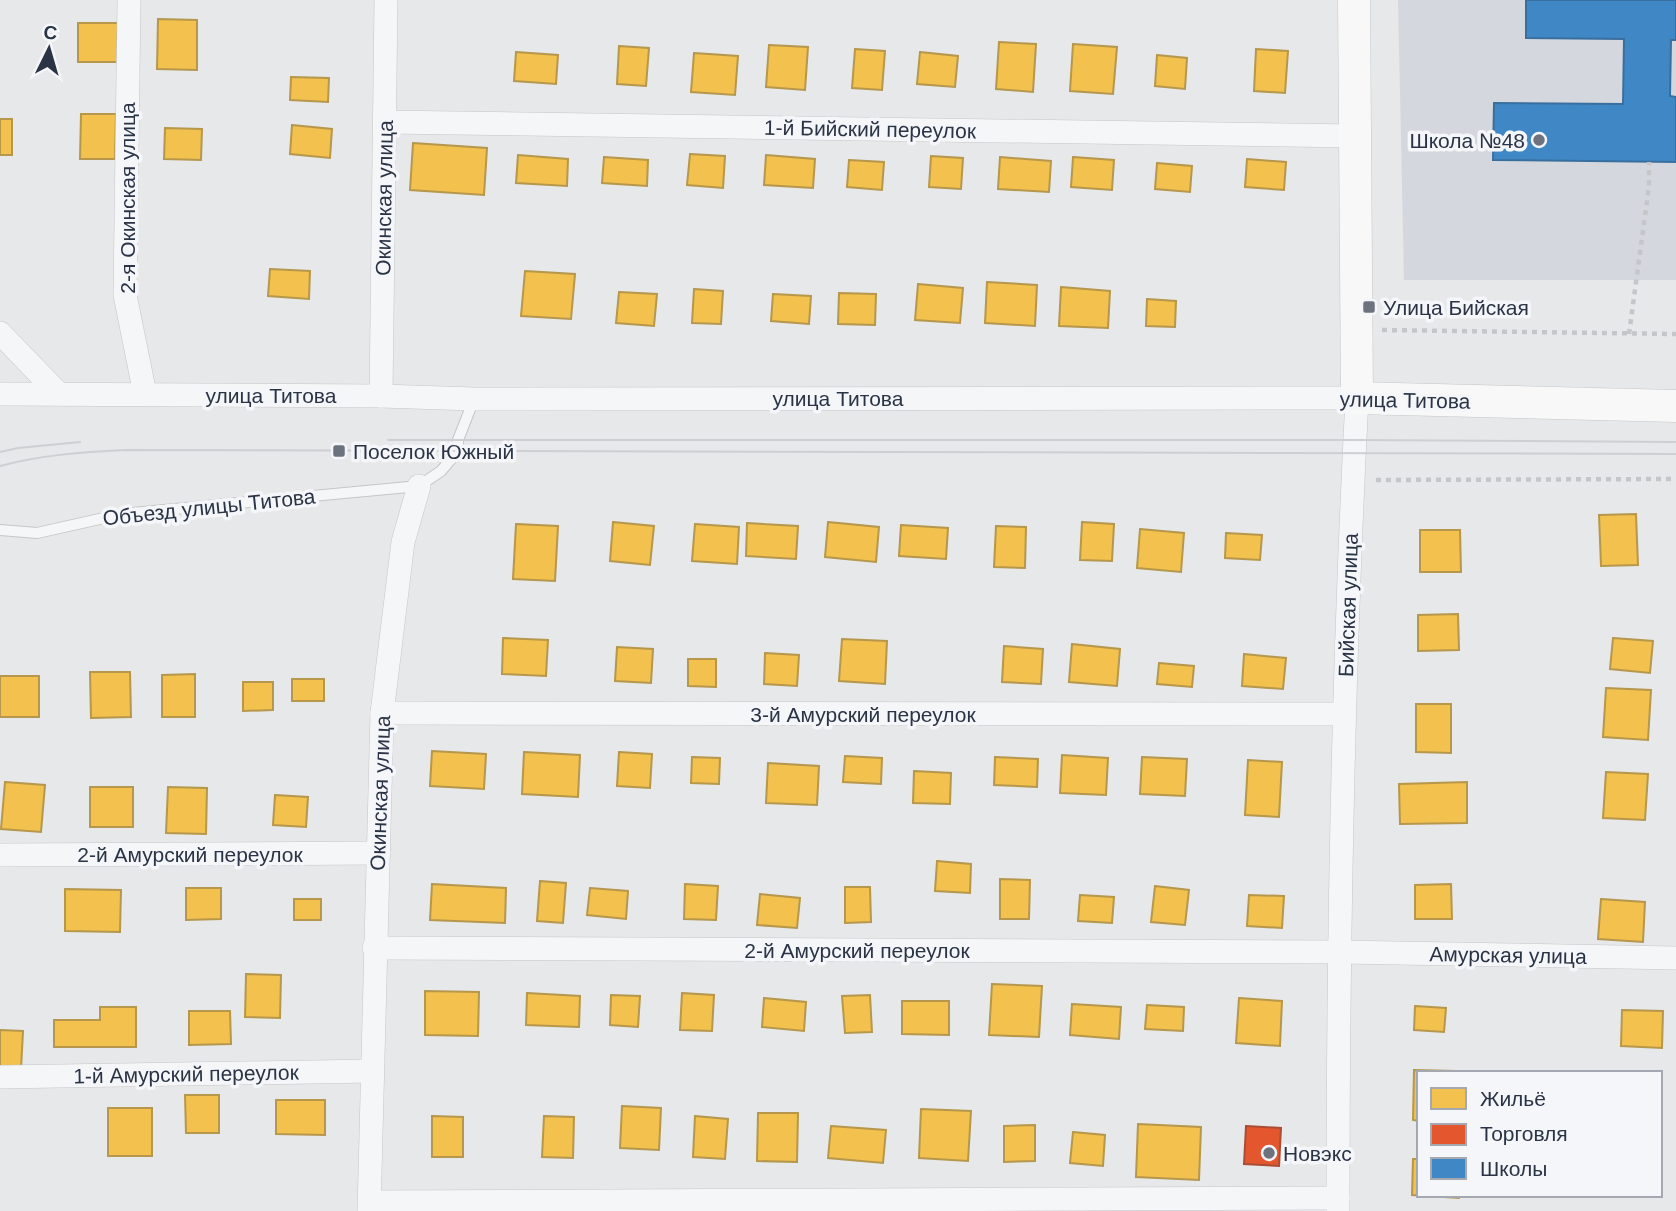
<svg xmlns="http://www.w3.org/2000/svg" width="1676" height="1211" viewBox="0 0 1676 1211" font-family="Helvetica,sans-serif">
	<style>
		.built { fill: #d4d7dd }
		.homes { fill: #f2c14e; stroke: #b6974b; stroke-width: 2 }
		.shops { fill: #e4572e; stroke: #ac4c35; stroke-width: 2 }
		.schools { fill: #3f88c5; stroke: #396f9f; stroke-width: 2 }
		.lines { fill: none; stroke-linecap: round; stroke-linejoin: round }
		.lane-casing { stroke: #c4c6c8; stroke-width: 12 }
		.street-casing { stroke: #c4c6c8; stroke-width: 24 }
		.secondary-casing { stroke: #c4c6c8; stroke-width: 33 }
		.path { stroke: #c5c6ca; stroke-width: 4.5; stroke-dasharray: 5 5; stroke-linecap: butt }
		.lane { stroke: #f5f6f7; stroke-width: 10 }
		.street { stroke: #f5f6f7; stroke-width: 23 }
		.secondary { stroke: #f8f8f8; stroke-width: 32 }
		.tram { stroke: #cecfd2; stroke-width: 2 }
		.poi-dot { fill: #6c737f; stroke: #f4f6f9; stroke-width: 2.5 }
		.labels { text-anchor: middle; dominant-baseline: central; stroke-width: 7; stroke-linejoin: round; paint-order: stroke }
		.street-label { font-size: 21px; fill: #2b3445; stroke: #f4f6f9 }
		.poi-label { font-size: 21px; fill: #2b3445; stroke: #f4f6f9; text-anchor: start }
	</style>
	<rect width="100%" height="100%" fill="#e6e8ea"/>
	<!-- built -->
	<polygon class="built" points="1398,0 1676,0 1676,280 1404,280"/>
	<!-- homes -->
	<g class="homes">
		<polygon points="158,19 197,20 197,70 157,69"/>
		<polygon points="78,23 118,23 117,62 78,62"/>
		<polygon points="999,42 1036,44 1033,92 996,89"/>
		<polygon points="1073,44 1117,47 1113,94 1070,91"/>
		<polygon points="769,45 808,47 805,90 766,87"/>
		<polygon points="619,46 649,48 646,86 617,84"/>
		<polygon points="855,49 885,51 882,90 852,88"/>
		<polygon points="1256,49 1288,51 1285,93 1254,91"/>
		<polygon points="516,52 558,55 556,84 514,81"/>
		<polygon points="920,52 958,56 955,87 917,84"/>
		<polygon points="694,53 738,56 735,95 691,92"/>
		<polygon points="1157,55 1187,58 1185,89 1155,86"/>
		<polygon points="291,77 329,78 328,102 290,100"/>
		<polygon points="81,114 116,114 115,159 80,159"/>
		<rect x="0" y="119" width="12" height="36"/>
		<polygon points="292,125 332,129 330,158 290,154"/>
		<polygon points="165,128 202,129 201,160 164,159"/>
		<polygon points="413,143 487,148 484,195 410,190"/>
		<polygon points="690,154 725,156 723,188 687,185"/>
		<polygon points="518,155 568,159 567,186 516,183"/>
		<polygon points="766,155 815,159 813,188 764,185"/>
		<polygon points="931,156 963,158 961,189 929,187"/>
		<polygon points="604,157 648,160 647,186 602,183"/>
		<polygon points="1000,157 1051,161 1049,192 998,189"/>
		<polygon points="1073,157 1114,160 1112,190 1071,187"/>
		<polygon points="1247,159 1286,162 1284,190 1245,187"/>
		<polygon points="849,160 884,162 882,190 847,187"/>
		<polygon points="1157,163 1192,166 1190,192 1155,189"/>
		<polygon points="270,269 310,271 309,299 268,296"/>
		<polygon points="525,271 575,274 571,319 521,316"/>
		<polygon points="987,282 1037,285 1035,326 985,323"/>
		<polygon points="918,284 963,288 960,323 915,320"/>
		<polygon points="1061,287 1110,291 1108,328 1059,326"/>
		<polygon points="694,289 723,291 721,324 692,323"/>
		<polygon points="619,292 657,294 654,326 616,323"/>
		<polygon points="839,293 876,294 875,325 838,324"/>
		<polygon points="773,294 811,296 809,324 771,321"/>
		<polygon points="1147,299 1176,301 1175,327 1146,326"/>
		<polygon points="1636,514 1638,565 1601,566 1599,515"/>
		<polygon points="613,522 654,526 650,565 610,561"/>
		<polygon points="828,522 879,527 876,562 825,557"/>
		<polygon points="1082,522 1114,524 1112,561 1080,560"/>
		<polygon points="747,523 798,526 796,559 746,556"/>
		<polygon points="516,524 558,526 555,581 513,579"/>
		<polygon points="695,524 739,527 737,564 692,561"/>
		<polygon points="901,525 948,528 946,559 899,556"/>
		<polygon points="996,526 1026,527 1025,568 994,567"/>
		<polygon points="1140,529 1184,533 1181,572 1137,568"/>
		<polygon points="1420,530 1460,530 1461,572 1420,572"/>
		<polygon points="1226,533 1262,535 1260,560 1225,558"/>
		<polygon points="1458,614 1459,650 1418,651 1418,615"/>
		<polygon points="503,638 548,640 546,676 502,674"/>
		<polygon points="1613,638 1653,641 1650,673 1610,669"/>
		<polygon points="842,639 887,641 885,684 839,681"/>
		<polygon points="1072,644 1120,649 1117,686 1069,682"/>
		<polygon points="1004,646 1043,649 1041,684 1002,682"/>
		<polygon points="617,647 653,649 651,683 615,681"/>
		<polygon points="765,653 799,655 797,686 764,684"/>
		<polygon points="1244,654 1286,658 1283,689 1242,686"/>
		<polygon points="688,659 716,659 716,687 688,686"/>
		<polygon points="1159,663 1194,666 1192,687 1157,684"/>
		<polygon points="90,672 130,672 131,717 91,718"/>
		<polygon points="195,674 195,717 162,717 162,675"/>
		<rect x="0" y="676" width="39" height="41"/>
		<rect x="292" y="679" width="32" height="22"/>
		<polygon points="243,682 273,682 273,710 243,711"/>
		<polygon points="1606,688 1651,690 1648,740 1603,737"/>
		<polygon points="1416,704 1451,704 1451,753 1416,752"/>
		<polygon points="432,751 486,754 484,789 430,786"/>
		<polygon points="524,752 580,755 578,797 522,794"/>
		<polygon points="619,752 652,754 650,788 617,786"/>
		<polygon points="1062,755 1108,758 1106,795 1060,793"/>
		<polygon points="845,756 882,758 881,784 843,782"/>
		<polygon points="692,757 720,758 719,784 691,783"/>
		<polygon points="995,757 1038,759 1037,787 994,785"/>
		<polygon points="1142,757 1187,759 1185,796 1140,794"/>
		<polygon points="1248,760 1282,762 1279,817 1245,815"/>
		<polygon points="768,763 819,766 817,805 766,803"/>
		<polygon points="914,771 951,773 950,804 913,803"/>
		<polygon points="1606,772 1648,774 1645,820 1603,818"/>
		<polygon points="5,782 45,785 41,832 1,829"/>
		<polygon points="1467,782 1467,823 1400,824 1399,784"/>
		<rect x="90" y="787" width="43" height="40"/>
		<polygon points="168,787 207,788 206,834 166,833"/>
		<polygon points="275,795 308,797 306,827 273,825"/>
		<polygon points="937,861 971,864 970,893 935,891"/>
		<polygon points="1000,879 1030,880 1029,919 1000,919"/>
		<polygon points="540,881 566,883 563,923 537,921"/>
		<polygon points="432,884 506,888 505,923 430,920"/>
		<polygon points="685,884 718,886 716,920 684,919"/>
		<polygon points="1451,884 1452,919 1415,919 1415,885"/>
		<polygon points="1155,886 1189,890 1185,925 1151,922"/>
		<polygon points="845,887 870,887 871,922 845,923"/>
		<polygon points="186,888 221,888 221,919 186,920"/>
		<polygon points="590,888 628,891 626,919 587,915"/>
		<polygon points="65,889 121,890 120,932 65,931"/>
		<polygon points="760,894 800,898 797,928 757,925"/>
		<polygon points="1080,895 1114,897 1112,923 1078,921"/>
		<polygon points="1249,895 1284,896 1282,928 1247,926"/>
		<rect x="294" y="899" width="27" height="21"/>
		<polygon points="1601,899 1645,902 1643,942 1598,939"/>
		<polygon points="246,974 281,975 280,1018 245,1017"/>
		<polygon points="992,984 1042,986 1039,1037 989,1035"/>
		<polygon points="425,991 479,992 478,1036 425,1035"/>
		<polygon points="527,993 580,996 579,1027 526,1025"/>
		<polygon points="682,993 714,995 712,1031 680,1030"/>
		<polygon points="611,995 640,996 638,1027 610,1025"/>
		<polygon points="870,995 872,1032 845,1033 842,996"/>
		<polygon points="764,998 806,1002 804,1031 762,1027"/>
		<polygon points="1239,998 1282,1001 1280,1046 1236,1043"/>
		<polygon points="902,1001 949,1001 949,1035 902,1034"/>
		<polygon points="1072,1004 1121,1007 1119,1039 1070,1035"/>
		<polygon points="1147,1005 1184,1007 1183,1031 1145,1029"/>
		<polygon points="1415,1006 1446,1008 1444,1032 1414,1030"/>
		<polygon points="100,1007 136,1007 136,1047 54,1047 54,1020 100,1020"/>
		<polygon points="1622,1010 1663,1011 1662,1048 1621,1046"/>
		<polygon points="189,1011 230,1011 231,1044 189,1045"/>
		<polygon points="0,1030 23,1031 21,1069 0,1068"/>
		<polygon points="1414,1070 1455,1071 1455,1073 1419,1073 1419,1121 1413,1120"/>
		<polygon points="185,1095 219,1095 219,1133 186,1133"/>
		<polygon points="276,1100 325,1100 325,1135 276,1134"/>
		<polygon points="622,1106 661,1108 659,1150 620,1148"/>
		<rect x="108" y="1108" width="44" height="48"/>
		<polygon points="921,1109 971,1111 968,1161 919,1158"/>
		<polygon points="758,1113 798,1113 797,1162 757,1161"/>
		<polygon points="432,1116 463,1117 463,1157 432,1157"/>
		<polygon points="544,1116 574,1117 573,1158 542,1157"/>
		<polygon points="695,1116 728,1119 725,1159 693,1157"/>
		<polygon points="1138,1124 1201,1127 1199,1180 1136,1177"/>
		<polygon points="1035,1125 1035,1161 1004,1162 1004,1126"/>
		<polygon points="831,1126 886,1130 883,1163 828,1158"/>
		<polygon points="1073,1132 1105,1135 1103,1166 1070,1163"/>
		<polygon points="1413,1159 1419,1159 1419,1195 1460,1195 1459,1198 1412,1195"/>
	</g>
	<!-- shops -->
	<polygon class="shops" points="1246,1126 1281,1128 1279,1166 1244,1164"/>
	<!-- schools -->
	<polygon class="schools" points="1526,0 1676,0 1676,40 1671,40 1670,96 1676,97 1676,162 1493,160 1494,103 1623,104 1624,39 1526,38"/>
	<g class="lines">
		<!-- lane casing -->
		<g class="lane-casing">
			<polyline id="lane" points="0,530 37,533 122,514 419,486 441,471 458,451 458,440 474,399"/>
		</g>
		<!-- street casing -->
		<g class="street-casing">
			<g id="street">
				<polyline points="129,0 125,295 145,394"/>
				<polyline points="385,122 1355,136"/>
				<polyline points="0,333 59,394"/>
				<path d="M0,394l381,2 93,3 883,-1c-14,270 -19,542 -19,813"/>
				<polyline points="381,396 386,0"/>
				<polyline points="382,713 1344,714"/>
				<polyline points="0,855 379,853"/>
				<polyline points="374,948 1340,952 1676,958"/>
				<polyline points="0,1077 372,1071"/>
				<polyline points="370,1202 1338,1198"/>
				<polyline points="369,1211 382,713 403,542 419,486"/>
			</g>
		</g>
		<!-- secondary casing -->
		<g class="secondary-casing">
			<polyline id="secondary" points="1354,0 1357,398 1676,406"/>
		</g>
		<!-- path -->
		<g class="path">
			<polyline points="1382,330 1676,334"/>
			<polyline points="1629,334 1649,186 1649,162"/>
			<polyline points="1376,480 1676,479"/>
		</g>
		<!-- lane -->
		<use href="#lane" class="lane"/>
		<!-- street -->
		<use href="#street" class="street"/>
		<!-- secondary -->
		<use href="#secondary" class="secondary"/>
		<!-- tram -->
		<g class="tram">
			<polyline points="388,440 1355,440 1676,442"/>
			<polyline points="0,452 18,448 80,442"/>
			<path d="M0,466c41,-11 83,-14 125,-16l1551,4"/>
		</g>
	</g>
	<!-- markers -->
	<g class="poi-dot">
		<circle cx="1539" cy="140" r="7"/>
		<rect x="1362" y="300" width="14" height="14" rx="3.5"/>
		<rect x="332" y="444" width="14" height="14" rx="3.5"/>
		<circle cx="1269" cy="1153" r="7"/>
	</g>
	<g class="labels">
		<!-- street labels -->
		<g class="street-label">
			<text transform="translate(870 129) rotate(1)">1-й Бийский переулок</text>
			<text transform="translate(127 198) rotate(-90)">2-я Окинская улица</text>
			<text transform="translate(384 198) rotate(-89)">Окинская улица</text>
			<text x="271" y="395">улица Титова</text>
			<text x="838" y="398">улица Титова</text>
			<text transform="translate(1405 400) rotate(1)">улица Титова</text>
			<text transform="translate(209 507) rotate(-6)">Объезд улицы Титова</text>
			<text transform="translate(1348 605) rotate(-88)">Бийская улица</text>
			<text x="863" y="714">3-й Амурский переулок</text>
			<text transform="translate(380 793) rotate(-88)">Окинская улица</text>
			<text x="190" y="854">2-й Амурский переулок</text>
			<text x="857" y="950">2-й Амурский переулок</text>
			<text transform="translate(1508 955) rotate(1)">Амурская улица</text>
			<text transform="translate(186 1074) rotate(-1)">1-й Амурский переулок</text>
		</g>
		<!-- poi labels -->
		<g class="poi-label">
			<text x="1525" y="140" text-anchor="end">Школа №48</text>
			<text x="1383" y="307">Улица Бийская</text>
			<text x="353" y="451">Поселок Южный</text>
			<text x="1283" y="1153">Новэкс</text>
		</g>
	</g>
	<!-- legend -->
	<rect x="1417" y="1071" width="245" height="126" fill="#f4f6f9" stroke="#a4a8b1" stroke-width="2"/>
	<rect x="1431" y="1088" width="35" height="21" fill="#f2c14e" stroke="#a4a8b1" stroke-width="2"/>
	<text x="1480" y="1106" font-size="21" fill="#2b3445">Жильё</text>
	<rect x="1431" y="1124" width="35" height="21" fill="#e4572e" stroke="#a4a8b1" stroke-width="2"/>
	<text x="1480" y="1141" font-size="21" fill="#2b3445">Торговля</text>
	<rect x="1431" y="1158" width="35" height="21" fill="#3f88c5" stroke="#a4a8b1" stroke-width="2"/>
	<text x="1480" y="1176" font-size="21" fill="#2b3445">Школы</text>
	<!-- north arrow -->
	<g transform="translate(49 49) rotate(5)" stroke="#f4f6f9" stroke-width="5" paint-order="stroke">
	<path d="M0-5L12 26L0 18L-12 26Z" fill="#2b3445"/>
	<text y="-10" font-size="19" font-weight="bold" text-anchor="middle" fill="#2b3445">С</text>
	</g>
</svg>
